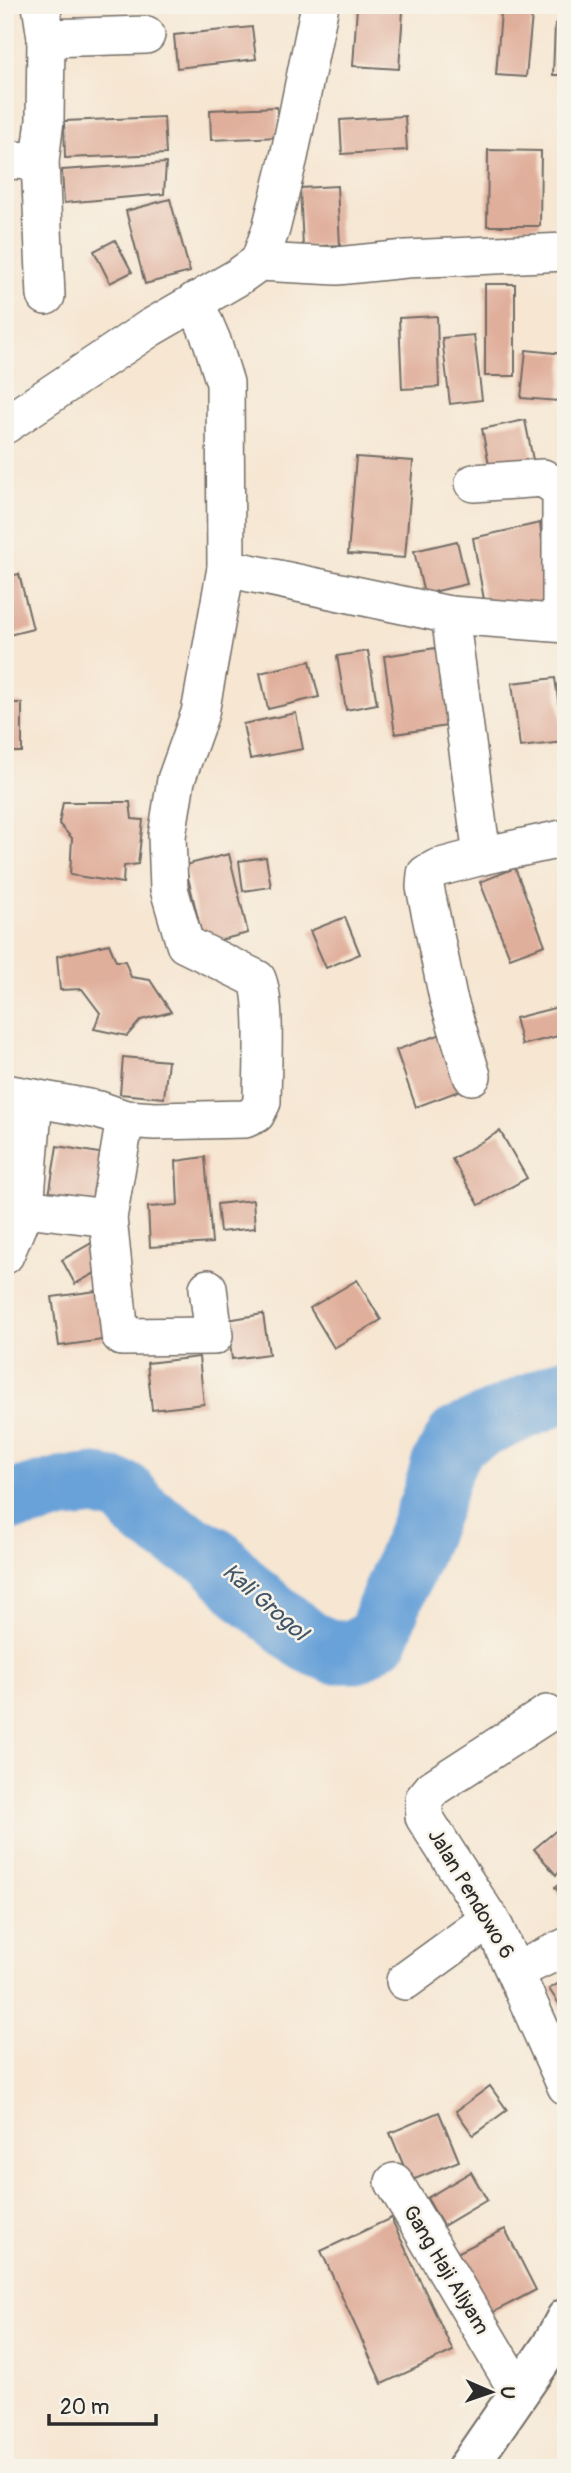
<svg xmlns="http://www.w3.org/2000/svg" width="571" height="2473" viewBox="0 0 571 2473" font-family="Pangolin,sans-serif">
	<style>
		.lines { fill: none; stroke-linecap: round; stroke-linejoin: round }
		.river { stroke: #69a2d8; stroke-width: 63 }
		.building { fill: #e0af9b }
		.minor-casing { stroke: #726c65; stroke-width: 40 }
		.tertiary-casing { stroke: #726c65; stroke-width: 42 }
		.minor { stroke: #fff; stroke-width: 37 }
		.tertiary { stroke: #fff; stroke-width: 38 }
		.labels { text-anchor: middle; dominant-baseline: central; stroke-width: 5; stroke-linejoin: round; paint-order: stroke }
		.street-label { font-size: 21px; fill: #2b2b2b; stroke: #f7f3e8 }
		.water-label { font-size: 23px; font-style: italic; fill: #415568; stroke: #f7f3e8 }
	</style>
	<rect width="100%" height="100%" fill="#f7f3e8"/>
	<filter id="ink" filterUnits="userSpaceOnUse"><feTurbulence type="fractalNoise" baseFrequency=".0143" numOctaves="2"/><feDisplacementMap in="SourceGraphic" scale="14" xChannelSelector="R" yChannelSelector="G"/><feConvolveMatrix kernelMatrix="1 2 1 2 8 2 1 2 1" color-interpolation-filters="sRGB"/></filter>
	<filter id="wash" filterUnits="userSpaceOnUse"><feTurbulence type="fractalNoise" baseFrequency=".00686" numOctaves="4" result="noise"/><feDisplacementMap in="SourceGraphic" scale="28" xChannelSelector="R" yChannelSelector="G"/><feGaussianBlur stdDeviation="1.57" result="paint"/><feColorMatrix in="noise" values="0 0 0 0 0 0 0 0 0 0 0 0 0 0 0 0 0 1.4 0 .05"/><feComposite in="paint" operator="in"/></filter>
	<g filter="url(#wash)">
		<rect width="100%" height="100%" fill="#f6e6d2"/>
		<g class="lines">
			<!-- river -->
			<polyline class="river" points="5,1500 29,1497 59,1489 96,1485 125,1493 144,1515 177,1537 215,1558 249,1594 309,1642 333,1652 355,1652 379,1636 387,1611 431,1503 442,1466 457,1438 566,1389"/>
		</g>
		<g id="blocks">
			<!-- building -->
			<g class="building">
				<polygon points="357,7 403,11 399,69 353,66"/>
				<polygon points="501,12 532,15 526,77 496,75"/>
				<polygon points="555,24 566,24 566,75 553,75"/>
				<polygon points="252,27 256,59 177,68 174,35"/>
				<polygon points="277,107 278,137 211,140 210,110"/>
				<polygon points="405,116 407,150 342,154 340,120"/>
				<polygon points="164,117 166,154 65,158 64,121"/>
				<polygon points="488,150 541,151 540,226 487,226"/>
				<polygon points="166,163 164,194 64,203 62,170"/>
				<polygon points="337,186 340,245 303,247 300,188"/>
				<polygon points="170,199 190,272 145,284 126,211"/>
				<polygon points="115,240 132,272 110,283 94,251"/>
				<rect x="485" y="284" width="30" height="92"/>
				<polygon points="437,316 439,387 402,389 399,318"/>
				<polygon points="474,335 482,400 450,404 442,338"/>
				<polygon points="526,350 564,354 559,401 521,398"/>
				<polygon points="525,420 533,460 490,470 482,429"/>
				<polygon points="356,457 413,461 405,558 348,554"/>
				<polygon points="540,523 549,602 486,611 473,538"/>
				<polygon points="457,541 467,584 424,594 414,551"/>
				<polygon points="19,574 33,629 5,636 5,577"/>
				<polygon points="449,646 460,724 395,734 384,656"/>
				<polygon points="368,651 377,704 346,710 337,656"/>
				<polygon points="310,661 319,697 268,709 260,673"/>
				<polygon points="555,678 564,742 520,747 512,683"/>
				<rect x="5" y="703" width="17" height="49"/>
				<polygon points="296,713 303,749 250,759 243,724"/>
				<polygon points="63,802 130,802 132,819 143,820 138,864 124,866 123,883 70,875 72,838 59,824"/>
				<polygon points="229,854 248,933 204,944 185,865"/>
				<polygon points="266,857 271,887 243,891 239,861"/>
				<polygon points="515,868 545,945 510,958 480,882"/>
				<polygon points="345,917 360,954 326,968 310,931"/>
				<polygon points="109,944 116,961 125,961 131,977 150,980 171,1012 141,1020 127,1036 94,1029 100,1013 82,989 60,990 57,956"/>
				<polygon points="566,1005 566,1034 522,1045 515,1018"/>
				<polygon points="447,1032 467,1088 416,1107 396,1050"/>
				<polygon points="123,1057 168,1061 164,1098 120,1094"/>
				<polygon points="500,1131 527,1178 479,1205 452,1159"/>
				<polygon points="57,1146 111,1155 100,1212 48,1202"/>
				<polygon points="205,1157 212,1243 150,1247 148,1207 178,1205 176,1161"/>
				<polygon points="253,1200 255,1228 220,1232 217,1204"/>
				<polygon points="97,1240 110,1265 75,1284 62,1260"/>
				<polygon points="357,1280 381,1320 334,1348 310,1308"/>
				<polygon points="104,1290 110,1339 59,1346 52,1297"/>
				<polygon points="263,1314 269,1354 232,1359 227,1320"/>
				<polygon points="199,1357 204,1404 152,1410 147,1363"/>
				<polygon points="565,1823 566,1867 556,1875 534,1849"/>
				<polygon points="566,1880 566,1903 555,1887"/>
				<polygon points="566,1979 566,2014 549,1989"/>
				<polygon points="490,2086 507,2110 473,2135 456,2111"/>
				<polygon points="439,2112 459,2161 410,2181 390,2133"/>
				<polygon points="471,2172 487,2200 443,2226 427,2198"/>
				<polygon points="391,2218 453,2351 382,2384 321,2251"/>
				<polygon points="505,2229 536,2290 488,2315 457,2253"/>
			</g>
		</g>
	</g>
	<g filter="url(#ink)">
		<use href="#blocks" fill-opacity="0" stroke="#726c65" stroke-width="2"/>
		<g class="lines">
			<!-- minor casing -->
			<g class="minor-casing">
				<g id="minor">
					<polyline points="41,5 46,38 45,120 40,161 46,296"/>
					<polyline points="46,38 146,35"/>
					<polyline points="5,160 40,161"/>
					<polyline points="259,262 337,266 406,259 566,252"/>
					<polyline points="5,425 150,328 238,277 259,262 271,229 289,157 320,5"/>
					<polyline points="474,483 543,478 558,488 561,497 561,623"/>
					<polyline points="226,568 450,615 566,624"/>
					<polyline points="450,615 482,856"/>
					<polyline points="472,1076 448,998 425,887 426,874 437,868 482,856 566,838"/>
					<path d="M5,1093l94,17 26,9 30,2 90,-2 11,-5 6,-12c0,-29 5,-100 -5,-123l-72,-35 -16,-55 -2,-53 9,-56 24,-67 26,-145 -1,-185 -13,-42 -17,-40"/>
					<polyline points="125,1119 108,1218 120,1335 122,1337 214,1336 208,1288"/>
					<polyline points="25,1208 34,1098"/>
					<polyline points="5,1255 25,1208 108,1218"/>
					<polyline points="547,1714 433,1788 424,1799 424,1817 495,1928 566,2086"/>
					<polyline points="516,1971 566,1947"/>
					<polyline points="405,1981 490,1919"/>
					<polyline points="394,2182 519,2393"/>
				</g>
			</g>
			<!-- tertiary casing -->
			<g class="tertiary-casing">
				<polyline id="tertiary" points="467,2468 551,2346 566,2318"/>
			</g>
			<!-- minor -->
			<use href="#minor" class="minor"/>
			<!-- tertiary -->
			<use href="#tertiary" class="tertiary"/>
		</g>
	</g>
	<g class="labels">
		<!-- street labels -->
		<g class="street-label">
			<text transform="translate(471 1894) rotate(59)">Jalan Pendowo 6</text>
			<text transform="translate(446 2270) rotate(59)">Gang Haji Aliyam</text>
		</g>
		<!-- water labels -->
		<g class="water-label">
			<text transform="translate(265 1602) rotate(41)">Kali Grogol</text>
		</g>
	</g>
	<!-- margin -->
	<rect width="571" height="2473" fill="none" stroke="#f7f3e8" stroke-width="28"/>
	<!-- north arrow -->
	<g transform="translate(491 2392) rotate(92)" stroke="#f7f3e8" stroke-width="5" paint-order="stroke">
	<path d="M0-5L12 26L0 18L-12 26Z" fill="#2b2b2b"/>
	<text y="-10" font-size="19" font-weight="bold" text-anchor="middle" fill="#2b2b2b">U</text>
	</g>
	<!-- scale -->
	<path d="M49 2414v10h107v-10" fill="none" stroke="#2b2b2b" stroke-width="3.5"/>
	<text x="60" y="2414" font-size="21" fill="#2b2b2b" stroke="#f7f3e8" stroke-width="5" paint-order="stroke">20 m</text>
</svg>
